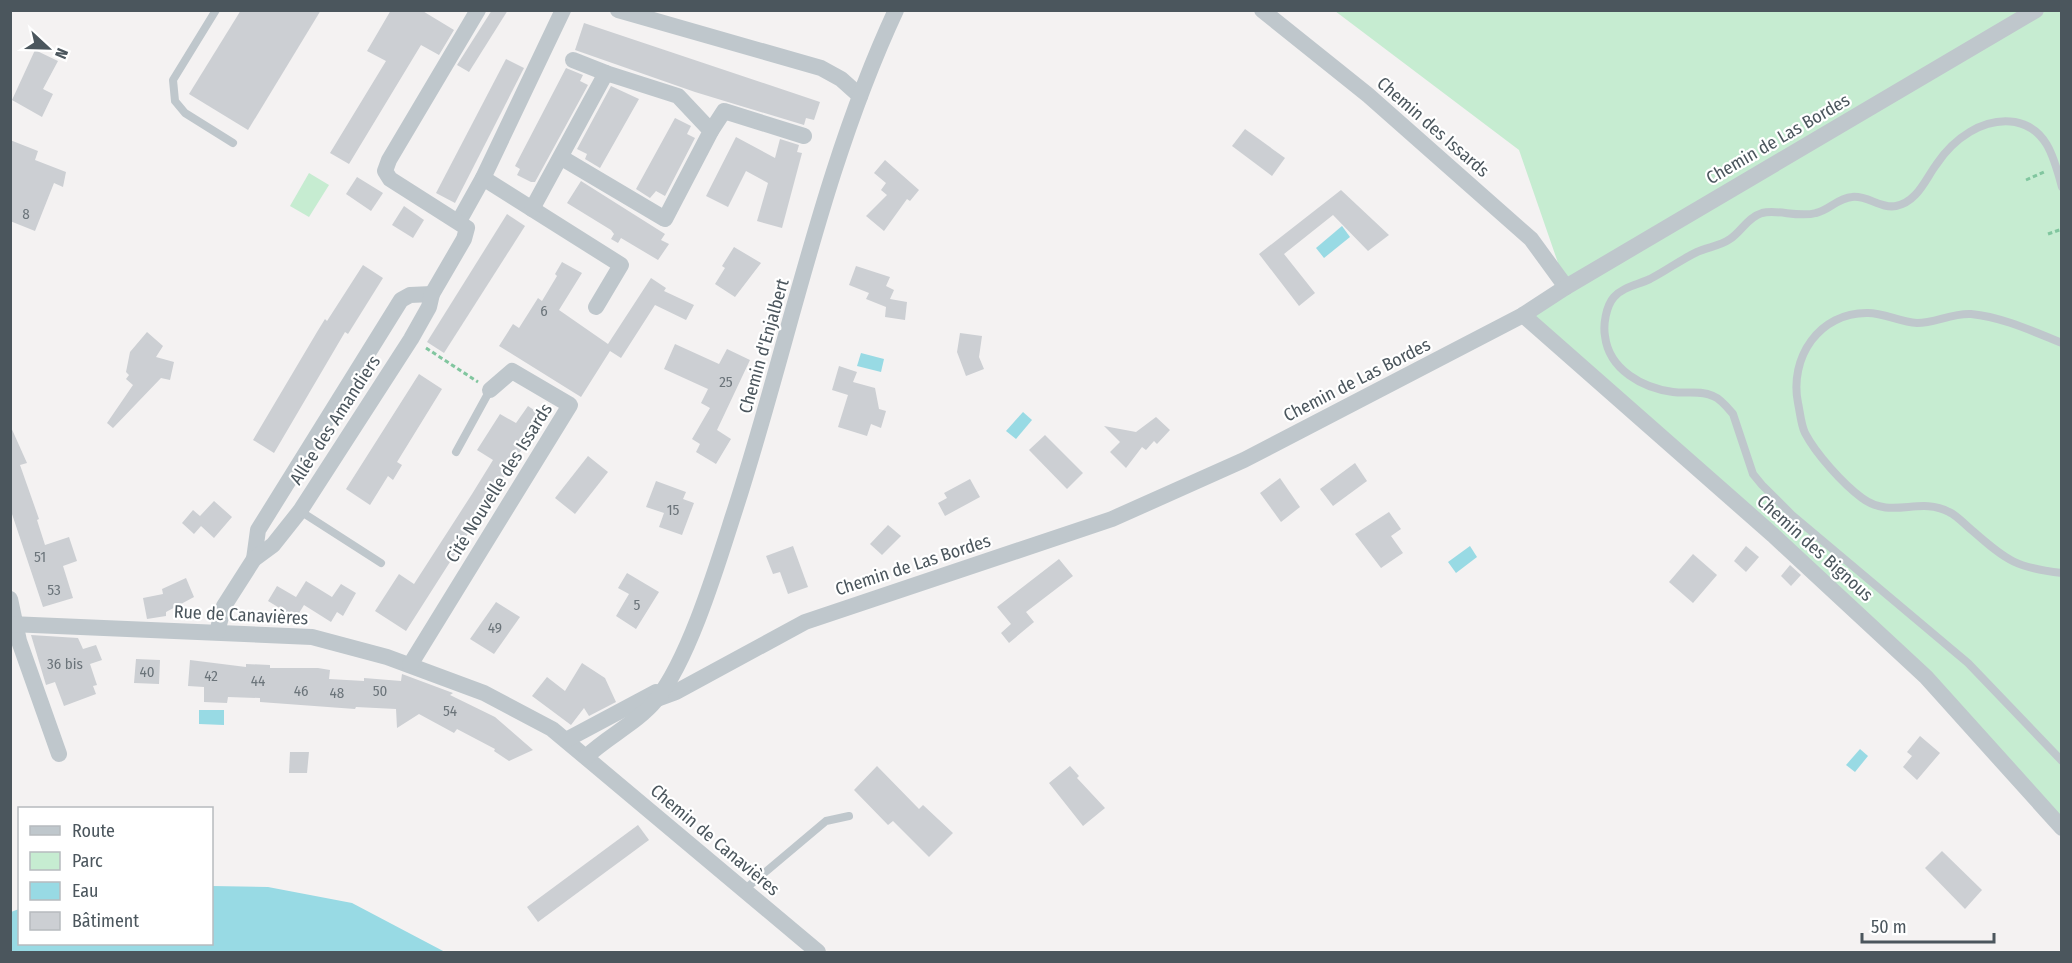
<svg xmlns="http://www.w3.org/2000/svg" width="2072" height="963" viewBox="0 0 2072 963" font-family="'Fira Sans Condensed',sans-serif">
	<style>
		.green { fill: #c6ecd1 }
		.water { fill: #98dae4 }
		.building { fill: #cccfd3 }
		.lines { fill: none; stroke-linecap: round; stroke-linejoin: round }
		.path { stroke: #81c69f; stroke-width: 3; stroke-dasharray: 4.5 3; stroke-linecap: butt }
		.lane { stroke: #bfc7cc; stroke-width: 8 }
		.street { stroke: #bfc7cc; stroke-width: 16 }
		.labels { text-anchor: middle; dominant-baseline: central; stroke-width: 4.5; stroke-linejoin: round; paint-order: stroke }
		.number-label { font-size: 15px; fill: #6b747a }
		.street-label { font-size: 18px; fill: #4b565d; stroke: #fff }
	</style>
	<rect width="100%" height="100%" fill="#f4f2f2"/>
	<!-- green -->
	<g class="green">
		<polygon points="1335,11 2061,11 2061,828 1926,677 1523,315 1566,286 1519,150"/>
		<polygon points="309,173 329,185 309,217 290,206"/>
	</g>
	<!-- water -->
	<g class="water">
		<polygon points="1342,226 1350,237 1324,258 1316,248"/>
		<polygon points="861,353 884,359 881,372 857,366"/>
		<polygon points="1023,412 1032,420 1016,439 1006,431"/>
		<polygon points="1470,546 1477,557 1456,573 1448,562"/>
		<polygon points="199,710 224,710 224,725 199,724"/>
		<polygon points="1860,749 1868,756 1855,772 1846,765"/>
		<polygon points="212,886 268,887 352,903 445,952 11,952 11,912 19,909 20,944 212,944"/>
	</g>
	<!-- building -->
	<g class="building">
		<polygon points="241,10 321,10 248,130 189,94"/>
		<polygon points="391,10 421,10 454,30 439,55 421,45 349,164 330,153 386,61 367,51"/>
		<polygon points="492,10 508,10 469,72 457,65"/>
		<polygon points="584,23 820,102 814,120 806,118 804,125 695,92 575,50"/>
		<polygon points="35,50 58,61 43,89 53,94 42,117 12,100"/>
		<polygon points="506,59 524,68 455,203 436,193"/>
		<polygon points="566,68 583,75 580,81 588,85 535,182 531,182 517,175 520,169 515,166"/>
		<polygon points="611,86 639,99 600,168 585,159 587,154 577,149"/>
		<polygon points="675,118 691,126 687,134 695,138 665,196 656,191 650,198 636,189"/>
		<polygon points="1245,129 1285,158 1272,176 1232,146"/>
		<polygon points="736,137 775,158 780,139 799,145 797,152 802,153 782,228 757,221 768,183 746,171 728,207 706,196"/>
		<polygon points="10,140 38,151 35,160 66,172 63,187 54,183 35,231 10,221"/>
		<polygon points="885,160 919,190 910,201 907,199 884,231 866,216 887,195 881,190 886,183 874,173"/>
		<polygon points="357,177 383,193 371,211 346,194"/>
		<polygon points="581,181 665,234 661,240 669,244 658,260 621,238 618,243 611,239 614,234 611,230 567,203"/>
		<polygon points="1341,190 1389,235 1368,251 1333,215 1284,254 1315,293 1299,306 1259,254"/>
		<polygon points="404,206 424,220 413,238 392,225"/>
		<polygon points="507,214 525,226 444,353 427,342"/>
		<polygon points="734,247 761,263 735,297 715,284 725,268 722,266"/>
		<polygon points="562,262 582,273 559,310 608,344 651,278 666,288 664,291 694,305 686,320 655,305 621,358 610,351 581,397 499,346 513,324 519,328 538,298 542,301 557,276 555,274"/>
		<polygon points="363,265 383,278 348,334 345,332 274,453 253,440 317,332 325,319 327,321"/>
		<polygon points="856,266 890,277 886,286 894,290 890,299 907,302 905,320 885,317 886,307 866,299 869,293 849,285"/>
		<polygon points="147,332 163,346 156,357 174,362 170,380 161,378 113,428 107,423 133,385 126,379 129,375 126,372 130,352"/>
		<polygon points="960,333 982,336 979,357 984,369 966,376 957,352"/>
		<polygon points="675,344 719,364 727,349 750,360 717,430 731,439 716,464 696,452 700,444 692,439 710,408 701,403 708,389 664,369"/>
		<polygon points="839,366 857,372 853,382 875,388 879,409 886,411 881,428 871,424 867,436 838,427 848,395 832,390"/>
		<polygon points="419,374 442,389 397,462 402,465 393,480 388,476 370,505 346,489"/>
		<polygon points="528,406 543,416 406,631 375,611 399,574 414,584 472,494 493,460 477,450 500,414 516,423"/>
		<polygon points="1156,417 1170,430 1157,444 1154,441 1146,450 1142,447 1126,468 1110,452 1120,442 1104,426 1136,432"/>
		<polygon points="10,425 27,463 20,465 39,519 37,520 45,545 69,537 77,561 63,566 73,598 43,607 10,508"/>
		<polygon points="1045,435 1083,473 1067,489 1029,450"/>
		<polygon points="588,456 608,472 575,514 555,498"/>
		<polygon points="1355,463 1367,481 1333,506 1320,489"/>
		<polygon points="1280,478 1300,507 1281,522 1260,493"/>
		<polygon points="970,479 980,497 945,516 938,503 947,498 944,493"/>
		<polygon points="656,481 686,492 683,499 694,503 682,535 659,527 664,513 646,507"/>
		<polygon points="214,501 232,517 214,538 201,526 194,534 182,523 193,510 200,516"/>
		<polygon points="1389,512 1401,529 1391,536 1403,553 1381,568 1355,534"/>
		<polygon points="888,525 901,536 882,555 870,544"/>
		<polygon points="793,546 808,587 788,594 780,572 773,574 766,556"/>
		<polygon points="1746,546 1759,557 1746,572 1734,561"/>
		<polygon points="1693,554 1717,575 1693,603 1669,582"/>
		<polygon points="1059,559 1073,576 1026,612 1034,622 1009,643 1001,633 1011,624 997,607"/>
		<polygon points="1790,565 1801,575 1791,586 1781,576"/>
		<polygon points="627,573 659,592 636,629 616,616 629,594 618,588"/>
		<polygon points="186,578 194,597 166,612 166,616 147,619 143,598 163,594 162,589"/>
		<polygon points="306,581 332,597 341,584 356,593 343,616 337,612 331,622 304,605 296,618 268,601 277,586 296,597"/>
		<polygon points="496,602 520,617 494,654 470,639"/>
		<polygon points="31,635 78,638 83,649 96,645 102,660 90,664 97,685 93,686 96,694 64,706 55,682 46,685"/>
		<polygon points="136,659 160,660 159,684 134,683"/>
		<polygon points="190,660 246,667 246,664 270,665 270,668 318,668 330,670 329,679 364,681 364,678 401,681 402,674 453,693 450,695 495,717 533,750 509,761 494,751 495,749 457,729 454,733 419,714 397,728 396,709 356,707 355,709 260,702 260,698 228,697 227,703 204,702 204,687 188,686"/>
		<polygon points="582,663 605,678 616,702 589,716 584,708 571,725 532,696 547,677 565,691"/>
		<polygon points="1920,736 1940,753 1917,780 1903,767 1912,756 1907,752"/>
		<polygon points="290,752 309,752 307,773 289,773"/>
		<polygon points="877,766 919,809 923,805 953,833 929,857 893,821 888,825 854,790"/>
		<polygon points="1070,766 1079,776 1077,778 1105,808 1083,826 1049,783"/>
		<polygon points="638,825 649,840 538,922 527,907"/>
		<polygon points="1942,851 1982,890 1965,909 1925,868"/>
	</g>
	<g class="lines">
		<!-- path -->
		<g class="path">
			<polyline points="2026,180 2044,172"/>
			<polyline points="2048,234 2062,229"/>
			<polyline points="426,348 478,382"/>
		</g>
		<!-- lane -->
		<g class="lane">
			<polyline points="216,10 173,80 175,101 185,113 233,143"/>
			<path d="M2062,187c-8,-29 -15,-59 -47,-65 -32,-5 -62,17 -79,43 -11,15 -19,37 -40,41 -15,3 -29,-11 -44,-9 -14,1 -23,13 -36,16 -18,5 -38,-4 -54,0 -14,4 -21,19 -32,26 -10,7 -22,8 -33,13 -17,8 -31,19 -47,27 -13,6 -27,8 -36,18 -8,9 -11,28 -9,39 4,34 38,52 68,56 14,2 27,-2 40,4 8,3 15,12 20,18l20,60 9,11 30,30 176,148 94,98"/>
			<path d="M2062,343c-30,-12 -60,-26 -91,-29 -19,-1 -36,9 -54,9 -17,-1 -33,-10 -49,-10 -49,-1 -79,45 -70,90 2,9 3,22 7,30 11,21 38,51 57,65 30,22 57,-2 87,14 9,4 17,14 25,20 33,29 43,36 88,41"/>
			<polyline points="456,452 490,390"/>
			<polyline points="300,511 381,563"/>
			<polyline points="744,890 826,821 849,816"/>
		</g>
		<!-- street -->
		<g class="street">
			<polyline points="618,10 821,68 841,79 860,96"/>
			<polyline points="1262,10 1368,95 1531,239 1566,287"/>
			<polyline points="573,60 606,73"/>
			<polyline points="711,131 724,111 804,136"/>
			<polyline points="483,178 621,265 596,307"/>
			<polyline points="532,209 606,73 678,96 711,131 665,219 562,158"/>
			<polyline points="459,221 483,178 563,10"/>
			<polyline points="1523,315 1773,535 1926,677 2062,828"/>
			<polyline points="254,559 258,530 401,300 410,295 432,294"/>
			<polyline points="10,599 19,641 59,754"/>
			<polyline points="10,624 312,637 387,657 484,693 552,729 818,952"/>
			<polyline points="217,632 224,606 254,559 273,545 300,511 411,339 429,307 432,294 464,239 467,228 390,179 385,171 389,160 478,10"/>
			<polyline points="410,665 570,405 512,371 490,390"/>
			<polyline points="657,699 676,692 805,622 1112,519 1244,460 1523,315 1566,287 2036,10"/>
			<polyline points="566,740 656,692"/>
			<path d="M586,757c22,-21 51,-34 70,-57 33,-41 61,-134 77,-184 55,-168 88,-345 163,-506"/>
		</g>
	</g>
	<g class="labels">
		<!-- number labels -->
		<g class="number-label">
			<text x="26" y="214">8</text>
			<text x="544" y="311">6</text>
			<text x="726" y="382">25</text>
			<text x="673" y="510">15</text>
			<text x="40" y="557">51</text>
			<text x="54" y="590">53</text>
			<text x="637" y="605">5</text>
			<text x="495" y="628">49</text>
			<text x="65" y="664">36 bis</text>
			<text x="147" y="672">40</text>
			<text x="211" y="676">42</text>
			<text x="258" y="681">44</text>
			<text x="301" y="691">46</text>
			<text x="380" y="691">50</text>
			<text x="337" y="693">48</text>
			<text x="450" y="711">54</text>
		</g>
		<!-- street labels -->
		<g class="street-label">
			<text transform="translate(1433 127) rotate(41)">Chemin des Issards</text>
			<text transform="translate(1778 139) rotate(-30)">Chemin de Las Bordes</text>
			<text transform="translate(764 346) rotate(-74)">Chemin d'Enjalbert</text>
			<text transform="translate(1357 380) rotate(-27)">Chemin de Las Bordes</text>
			<text transform="translate(335 420) rotate(-57)">Allée des Amandiers</text>
			<text transform="translate(499 483) rotate(-58)">Cité Nouvelle des Issards</text>
			<text transform="translate(1815 548) rotate(42)">Chemin des Bignous</text>
			<text transform="translate(913 565) rotate(-18)">Chemin de Las Bordes</text>
			<text transform="translate(241 615) rotate(3)">Rue de Canavières</text>
			<text transform="translate(715 840) rotate(40)">Chemin de Canavières</text>
		</g>
	</g>
	<!-- border -->
	<rect width="2072" height="963" fill="none" stroke="#4b565d" stroke-width="24"/>
	<!-- legend -->
	<rect x="18" y="807" width="195" height="138" fill="#ffffff" stroke="#b7bbbe" stroke-width="1.5"/>
	<rect x="30" y="826" width="30" height="9" fill="#bfc7cc" stroke="#b7bbbe" stroke-width="1.5"/>
	<text x="72" y="837" font-size="18" fill="#4b565d">Route</text>
	<rect x="30" y="852" width="30" height="18" fill="#c6ecd1" stroke="#b7bbbe" stroke-width="1.5"/>
	<text x="72" y="867" font-size="18" fill="#4b565d">Parc</text>
	<rect x="30" y="882" width="30" height="18" fill="#98dae4" stroke="#b7bbbe" stroke-width="1.5"/>
	<text x="72" y="897" font-size="18" fill="#4b565d">Eau</text>
	<rect x="30" y="912" width="30" height="18" fill="#cccfd3" stroke="#b7bbbe" stroke-width="1.5"/>
	<text x="72" y="927" font-size="18" fill="#4b565d">Bâtiment</text>
	<!-- north arrow -->
	<g transform="translate(48 48) rotate(112)" stroke="#ffffff" stroke-width="4.5" paint-order="stroke">
	<path d="M0-4.5L10 22L0 15L-10 22Z" fill="#4b565d"/>
	<text y="-9" font-size="16" font-weight="bold" text-anchor="middle" fill="#4b565d">N</text>
	</g>
	<!-- scale -->
	<path d="M1862 933v9h132v-9" fill="none" stroke="#4b565d" stroke-width="3"/>
	<text x="1871" y="933" font-size="18" fill="#4b565d" stroke="#ffffff" stroke-width="4.5" paint-order="stroke">50 m</text>
</svg>
